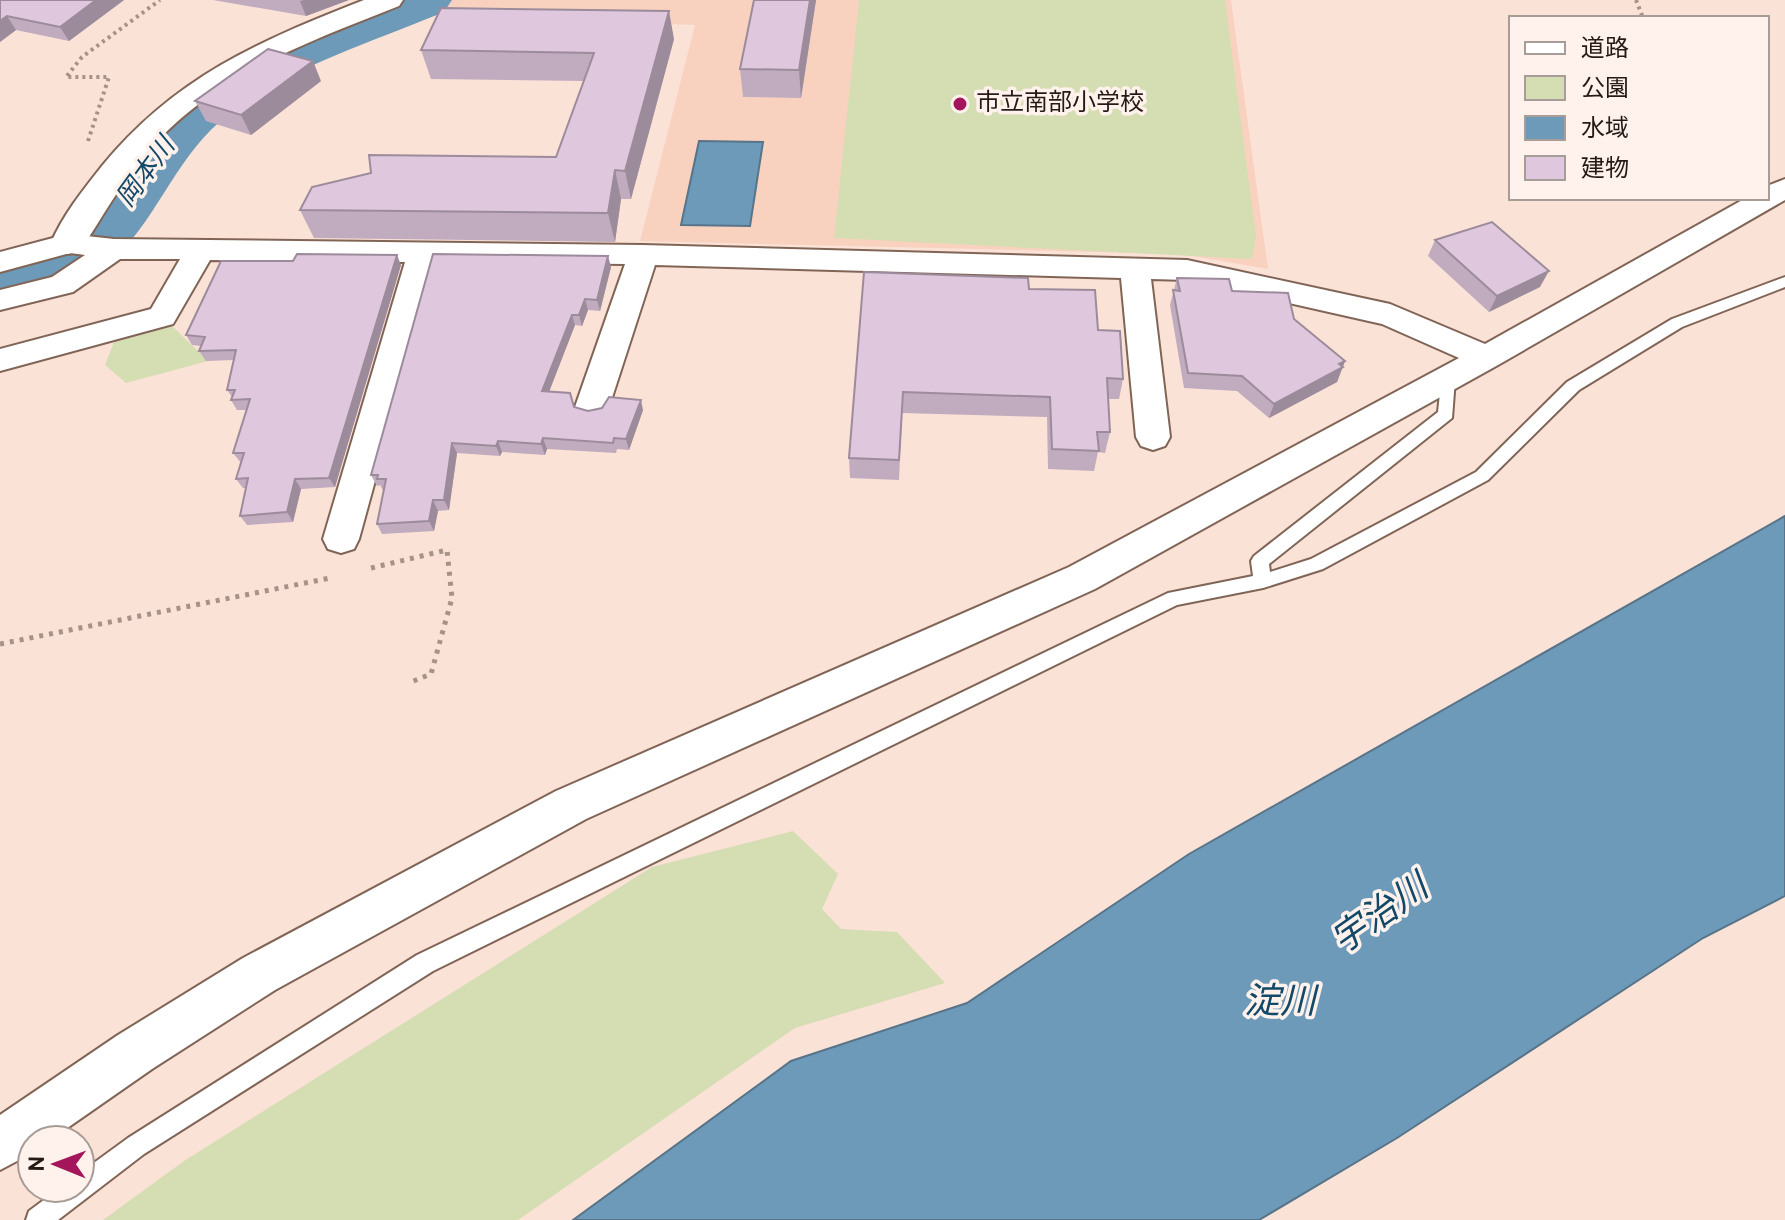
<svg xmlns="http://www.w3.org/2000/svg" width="1785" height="1220" viewBox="0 0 1785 1220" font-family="Overpass,'Noto Sans JP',sans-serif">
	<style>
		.built { fill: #f9d2bf }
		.green { fill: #d5ddb3 }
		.water { fill: #6e9ab9; stroke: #587488; stroke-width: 2 }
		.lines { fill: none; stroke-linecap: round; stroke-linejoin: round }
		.river { fill: #6e9ab9; fill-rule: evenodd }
		.lane-casing { stroke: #806557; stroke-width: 4 }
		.street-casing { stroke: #806557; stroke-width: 4 }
		.secondary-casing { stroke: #806557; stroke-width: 4 }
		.path-far1 { stroke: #a69289; stroke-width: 4; stroke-dasharray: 3 4; stroke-linecap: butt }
		.path { stroke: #a69289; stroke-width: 5; stroke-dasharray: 4 6; stroke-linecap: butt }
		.lane { fill: #fff; fill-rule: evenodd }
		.street { fill: #fff; fill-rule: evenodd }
		.secondary { fill: #fff; fill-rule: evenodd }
		.wall { fill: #c0abbf }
		.shaded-wall { fill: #9c8b9b }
		.building { fill: #dfc7de; stroke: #9c8b9b; stroke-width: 2 }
		.poi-dot { fill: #a4165b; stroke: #fff2ec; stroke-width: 3 }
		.labels { text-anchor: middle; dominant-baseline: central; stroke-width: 7; stroke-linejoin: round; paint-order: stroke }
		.far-poi-label { font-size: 24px; fill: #251a15; stroke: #fff2ec; text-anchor: start }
		.far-water-label { font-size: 26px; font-style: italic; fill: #124868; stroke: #fff2ec }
		.near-water-label { font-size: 36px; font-style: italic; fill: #124868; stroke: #fff2ec }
	</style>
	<rect width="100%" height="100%" fill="#fbe2d6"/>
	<!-- built -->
	<polygon class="built" points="441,0 1231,0 1268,269 1181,254 640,241 695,25 403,15"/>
	<!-- green -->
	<g class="green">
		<polygon points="859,0 1225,0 1256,237 1252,259 834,238"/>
		<polygon points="170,324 208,361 126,383 105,365 114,342"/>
		<polygon points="793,831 838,874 822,909 841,929 897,932 945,983 795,1028 518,1220 103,1220 184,1161 652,867"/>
	</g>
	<!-- water -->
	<g class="water">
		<polygon points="699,141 763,142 750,226 681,225"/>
		<polygon points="1785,516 1785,896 1703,938 1397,1138 1259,1220 573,1220 791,1061 967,1003 1189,854"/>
	</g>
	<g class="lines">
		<!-- river -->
		<path class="river" d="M375,0h77l-8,12c-67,28 -159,57 -215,102 -62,48 -74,123 -141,165 -24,14 -61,19 -88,26v-47l36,-10 49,-36 49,-76 21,-23 32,-27 42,-26z"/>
		<!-- lane casing -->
		<g class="lane-casing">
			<polygon id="lane" points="1785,277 1785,287 1682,327 1579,390 1488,480 1323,569 1263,588 1177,605 433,971 144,1154 58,1220 26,1220 29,1211 60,1188 80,1188 80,1173 128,1138 417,955 1168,593 1253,576 1251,561 1254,556 1438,412 1442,375 1452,375 1455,379 1452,418 1269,564 1270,572 1311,559 1476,472 1567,382 1672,319"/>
		</g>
		<!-- street casing -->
		<g class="street-casing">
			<polygon id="street" points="1785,179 1785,200 1498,365 1095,589 586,819 275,990 152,1069 50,1140 32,1140 32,1153 0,1170 0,1115 118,1035 243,958 556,791 1069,567 1459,358 1382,324 1187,280 1151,279 1170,437 1165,446 1153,450 1141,446 1136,437 1121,278 655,265 609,407 604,416 592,419 580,416 575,407 625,264 435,262 359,539 354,549 341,553 328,549 323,539 405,262 210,260 173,324 0,371 0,349 151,309 180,259 120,259 73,292 0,310 0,290 52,277 85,255 70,253 0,272 0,252 68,234 114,239 643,245 1187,260 1390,304 1485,344 1746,198 1767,198 1767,186"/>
		</g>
		<!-- secondary casing -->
		<g class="secondary-casing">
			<path id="secondary" d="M364,0h39l-4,6c-91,36 -189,71 -253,148 -26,30 -44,64 -66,97l-12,3 -12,-3 -5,-8c12,-28 32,-53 51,-77 73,-89 157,-125 262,-166z"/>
		</g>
		<!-- path-far1 -->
		<g class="path-far1">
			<polyline points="1636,0 1643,18"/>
			<polyline points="88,141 109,77 66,77 82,57 160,0"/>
		</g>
		<!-- path -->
		<g class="path">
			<polyline points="371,568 447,550 452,598 431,674 411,682"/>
			<polyline points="0,644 330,578"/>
		</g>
		<!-- lane -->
		<use href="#lane" class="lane"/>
		<!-- street -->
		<use href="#street" class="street"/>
		<!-- secondary -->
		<use href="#secondary" class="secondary"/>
	</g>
	<!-- wall -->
	<g class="wall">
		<polygon points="0,0 124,0 69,41 16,30 0,42"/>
		<polygon points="213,0 349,0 306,16"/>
		<polygon points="754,0 816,0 801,98 743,97 740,69"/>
		<polygon points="674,39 631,199 621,199 615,242 314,238 300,210 556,157 584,81 431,79 421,50"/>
		<polygon points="321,81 251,135 206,121 195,101"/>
		<polygon points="1435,240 1540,287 1489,312 1428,256"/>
		<polygon points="401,265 335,487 301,489 293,522 247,525 240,516 246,488 243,488 236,479 241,463 233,453 246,410 237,410 231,400 232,397 227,390 234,360 206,361 199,351 201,346 192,345 186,335"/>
		<polygon points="611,267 600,311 588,310 582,326 575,325 549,392 574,407 588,411 643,410 629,450 617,449 616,453 547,449 545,455 502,452 500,456 457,453 449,510 438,511 434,531 382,534 377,524 384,490 383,490 380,485 377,486 371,475"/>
		<polygon points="864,272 1029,289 1098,330 1123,379 1119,399 1108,399 1110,432 1105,453 1098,452 1094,471 1048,469 1047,417 902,413 899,480 850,478 849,458"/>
		<polygon points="1177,278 1232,291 1294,319 1345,361 1337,382 1269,418 1237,391 1184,388 1170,305"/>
	</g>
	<!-- shaded-wall -->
	<g class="shaded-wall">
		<polygon points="96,0 124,0 69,41 60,27"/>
		<polygon points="304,0 349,0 306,16 300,1"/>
		<polygon points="810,0 816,0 801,98 799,70"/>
		<polygon points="669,11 674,39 631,199 625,171"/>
		<polygon points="7,16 16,30 0,42 0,21"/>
		<polygon points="313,61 321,81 251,135 241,115"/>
		<polygon points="615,170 621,199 615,242 608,213"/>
		<polygon points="397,255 401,265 335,487 329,478"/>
		<polygon points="608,256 611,267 600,311 597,300"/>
		<polygon points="1549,271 1540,287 1489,312 1497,296"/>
		<polygon points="585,299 588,310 582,326 579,315"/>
		<polygon points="572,315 575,325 545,402 542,391"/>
		<polygon points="1345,361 1337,382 1269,418 1274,404"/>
		<polygon points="641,400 643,410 629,450 626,439"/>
		<polygon points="543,438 547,449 545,455 541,444"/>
		<polygon points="498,441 502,452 500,456 496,446"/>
		<polygon points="452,443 457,453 449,510 444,500"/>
		<polygon points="295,479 301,489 293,522 287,512"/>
		<polygon points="433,500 438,511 434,531 429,521"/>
	</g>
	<!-- building -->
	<g class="building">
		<polygon points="0,0 96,0 60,27 7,16 0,21"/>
		<polygon points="754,0 810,0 799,70 740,69"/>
		<polygon points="441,8 669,11 625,171 615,170 608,213 300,210 312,187 371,173 369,155 556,157 594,53 421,50"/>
		<polygon points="268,49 313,61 241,115 195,101"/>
		<polygon points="1492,222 1549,271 1497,296 1435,240"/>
		<polygon points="297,254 397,255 329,478 295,479 287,512 240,516 248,478 236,479 244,453 233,453 250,399 231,400 235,390 227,390 236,350 199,351 205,337 186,335 221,261 293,261"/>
		<polygon points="433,254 608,256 597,300 585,299 579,315 572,315 542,391 570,393 574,407 588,411 602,408 609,397 641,400 626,439 614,438 613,443 543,438 541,444 498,441 496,446 452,443 444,500 433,500 429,521 377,524 386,479 377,479 378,475 371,475"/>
		<polygon points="864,272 1028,278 1029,289 1095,290 1098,330 1120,331 1123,379 1107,378 1110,432 1097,432 1099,451 1052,449 1050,397 903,392 899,460 849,458"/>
		<polygon points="1177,278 1229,279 1232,291 1288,293 1294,319 1345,361 1339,364 1343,367 1274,404 1242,376 1188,373 1173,290 1180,291"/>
	</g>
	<!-- markers -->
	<circle class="poi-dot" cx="960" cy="104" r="8"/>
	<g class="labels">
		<!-- far-poi labels -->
		<g class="far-poi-label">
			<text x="976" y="104">市立南部小学校</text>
		</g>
		<!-- far-water labels -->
		<g class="far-water-label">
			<text transform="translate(147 173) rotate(-54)">岡本川</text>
		</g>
		<!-- near-water labels -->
		<g class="near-water-label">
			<text transform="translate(1381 916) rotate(-35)">宇治川</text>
			<text x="1280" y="1004">淀川</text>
		</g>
	</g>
	<!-- legend -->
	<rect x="1509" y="16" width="260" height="184" fill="#fff2ec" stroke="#a89c96" stroke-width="2"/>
	<rect x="1525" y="42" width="40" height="12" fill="#ffffff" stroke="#a89c96" stroke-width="2"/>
	<text x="1581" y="56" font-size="24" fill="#251a15">道路</text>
	<rect x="1525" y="76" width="40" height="24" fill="#d5ddb3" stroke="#a89c96" stroke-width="2"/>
	<text x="1581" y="96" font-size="24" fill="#251a15">公園</text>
	<rect x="1525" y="116" width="40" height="24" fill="#6e9ab9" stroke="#a89c96" stroke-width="2"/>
	<text x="1581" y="136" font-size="24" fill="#251a15">水域</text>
	<rect x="1525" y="156" width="40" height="24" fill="#dfc7de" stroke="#a89c96" stroke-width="2"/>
	<text x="1581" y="176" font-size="24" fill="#251a15">建物</text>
	<!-- north arrow -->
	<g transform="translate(56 1164) rotate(271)"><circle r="38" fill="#fff2ec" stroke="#a89c96" stroke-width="2"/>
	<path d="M0-6L14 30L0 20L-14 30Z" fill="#a4165b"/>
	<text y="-12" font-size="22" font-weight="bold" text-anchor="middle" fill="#251a15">N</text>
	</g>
</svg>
